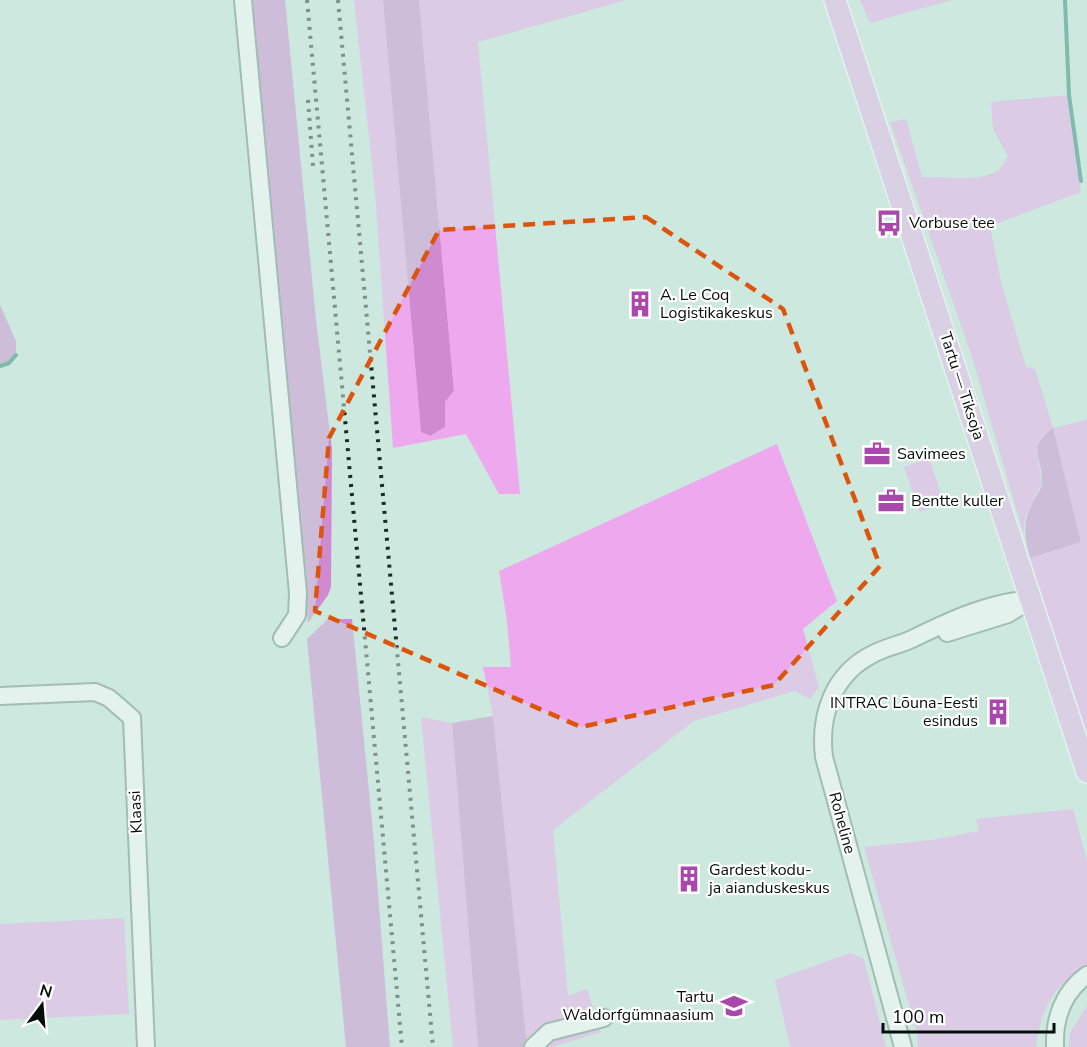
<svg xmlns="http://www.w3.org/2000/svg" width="1087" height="1047" viewBox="0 0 1087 1047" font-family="'Nunito Sans',sans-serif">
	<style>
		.green { fill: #eea9ee }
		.forest { fill: #d08ad0 }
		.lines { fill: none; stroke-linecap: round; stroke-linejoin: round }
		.stream { stroke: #258871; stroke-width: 4 }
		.minor-casing { stroke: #6f8980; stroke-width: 20 }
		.major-casing { stroke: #fff; stroke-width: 24 }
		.minor { stroke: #fff; stroke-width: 16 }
		.major { stroke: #e9b5e9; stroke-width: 21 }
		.rail { stroke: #1e2925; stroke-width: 4; stroke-dasharray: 3 6; stroke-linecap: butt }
		.marked { fill: none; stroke: #dd550c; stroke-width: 4.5; stroke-dasharray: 12 8; stroke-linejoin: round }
		.labels { text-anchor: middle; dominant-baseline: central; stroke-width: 4.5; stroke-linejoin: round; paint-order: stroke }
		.poi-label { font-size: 16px; fill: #050e0b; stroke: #fff; text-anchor: start }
		.street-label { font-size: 16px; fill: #050e0b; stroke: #fff }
	</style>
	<rect width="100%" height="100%" fill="#cce8df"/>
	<!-- green -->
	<g class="green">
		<polygon points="354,0 383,0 421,432 430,436 445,427 445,402 454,391 419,0 627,0 478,42 520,494 499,494 466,434 393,448 375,192"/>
		<polygon points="860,0 952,0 870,23"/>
		<path d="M1069,95l12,97 -91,34 11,56 25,85 9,2 18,59 34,-8v317l-57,-179 51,-16 -28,-113 -11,7 -4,23 4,24 -16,32 -3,17 -51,-175 -82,-235 16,-3 16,58c23,-1 55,6 75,-6 5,-3 8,-11 11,-15l-15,-27 -2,-27z"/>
		<polygon points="777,444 837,601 803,629 819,687 810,699 795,691 694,721 553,830 568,996 587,989 601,1032 552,1047 527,1047 493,716 483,667 511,667 507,621 499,571"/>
		<polygon points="929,458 944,503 920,512 904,467"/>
		<polygon points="421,717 452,723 478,1047 453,1047"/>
		<path d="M1073,809l14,52v105c-34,19 -46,43 -51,81h-118l-1,-14 -53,-186 68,-7 47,-9 -3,-12z"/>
		<polygon points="124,918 129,1014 0,1020 0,924"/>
		<polygon points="850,953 864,959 886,1047 790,1047 775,980"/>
		<polygon points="1087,1006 1087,1047 1069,1047 1070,1033"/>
	</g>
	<!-- forest -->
	<g class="forest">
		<polygon points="251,0 285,0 316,320 332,450 331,587 328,595 308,623"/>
		<polygon points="383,0 419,0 454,391 445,402 445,427 430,436 421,432"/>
		<polygon points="0,305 16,341 16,355 9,363 0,366"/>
		<path d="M1053,428l28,114 -51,16c-6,-22 -8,-37 4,-58 3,-6 8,-11 8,-17 1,-26 -16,-35 11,-55z"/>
		<polygon points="328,619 352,619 374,842 390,1047 346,1047 307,639"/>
		<polygon points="493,716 527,1047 478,1047 452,723"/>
	</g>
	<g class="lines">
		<!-- stream -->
		<g class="stream">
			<polyline points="1065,0 1069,95 1081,181"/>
			<polyline points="0,366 9,363 16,355"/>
		</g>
		<!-- minor casing -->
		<g class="minor-casing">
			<g id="minor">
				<polyline points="243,0 298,593 297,615 282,638"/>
				<polyline points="947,633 1008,614 1029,601"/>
				<polyline points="0,696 95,692 109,698 132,718 146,1047"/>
				<polyline points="533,1047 549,1032 604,1018"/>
				<path d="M903,1047l-79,-290c-5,-42 9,-83 49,-103 13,-7 26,-9 39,-15 39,-19 77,-37 120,-40"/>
				<path d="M1055,1047c-1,-28 8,-55 32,-72"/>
			</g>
		</g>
		<!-- major casing -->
		<g class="major-casing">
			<polyline id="major" points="835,0 1087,772"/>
		</g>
		<!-- minor -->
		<use href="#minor" class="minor"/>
		<!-- major -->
		<use href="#major" class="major"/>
		<!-- rail -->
		<g class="rail">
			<polyline points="307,0 402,1047"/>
			<polyline points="338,0 433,1047"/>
			<polyline points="308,100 313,166"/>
		</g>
	</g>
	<!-- marked area -->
	<path d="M0 0H1087V1047H0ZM646,217l137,92 97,257 -106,119 -193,42 -266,-116 14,-173 110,-208z" fill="#cce8df" fill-opacity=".55" fill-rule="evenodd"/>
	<path class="marked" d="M646,217l137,92 97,257 -106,119 -193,42 -266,-116 14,-173 110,-208z"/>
	<!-- icons -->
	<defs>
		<g id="bus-bare" transform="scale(2.07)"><path d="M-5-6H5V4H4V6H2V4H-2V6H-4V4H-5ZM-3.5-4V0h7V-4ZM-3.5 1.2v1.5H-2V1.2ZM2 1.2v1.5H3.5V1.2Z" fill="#aa47ac" stroke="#fff" stroke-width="2.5" paint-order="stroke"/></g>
		<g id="building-bare" transform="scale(2.07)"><path d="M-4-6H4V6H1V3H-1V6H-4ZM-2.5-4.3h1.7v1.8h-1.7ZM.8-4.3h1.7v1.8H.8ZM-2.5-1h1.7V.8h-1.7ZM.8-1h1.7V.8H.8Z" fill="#aa47ac" stroke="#fff" stroke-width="2.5" paint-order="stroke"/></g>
		<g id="office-bare" transform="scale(2.07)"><path d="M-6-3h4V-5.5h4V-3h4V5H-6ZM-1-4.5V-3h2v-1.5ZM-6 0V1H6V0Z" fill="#aa47ac" stroke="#fff" stroke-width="2.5" paint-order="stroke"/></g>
		<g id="school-bare" transform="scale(2.07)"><path d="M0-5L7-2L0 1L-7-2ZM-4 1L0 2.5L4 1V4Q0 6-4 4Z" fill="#aa47ac" stroke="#fff" stroke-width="2.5" paint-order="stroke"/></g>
	</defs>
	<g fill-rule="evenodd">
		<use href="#bus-bare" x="889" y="223"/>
		<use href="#building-bare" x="640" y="304"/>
		<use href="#office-bare" x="877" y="454"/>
		<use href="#office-bare" x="891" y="501"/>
		<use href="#building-bare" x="998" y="712"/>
		<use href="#building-bare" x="689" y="879"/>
		<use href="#school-bare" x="734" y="1006"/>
	</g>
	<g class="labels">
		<!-- poi labels -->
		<g class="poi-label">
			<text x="909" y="223">Vorbuse tee</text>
			<text x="660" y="295">A. Le Coq<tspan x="660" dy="18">Logistikakeskus</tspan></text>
			<text x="897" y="454">Savimees</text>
			<text x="911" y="501">Bentte kuller</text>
			<text x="978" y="703" text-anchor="end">INTRAC Lõuna-Eesti<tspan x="978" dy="18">esindus</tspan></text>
			<text x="709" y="870">Gardest kodu-<tspan x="709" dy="18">ja aianduskeskus</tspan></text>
			<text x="714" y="997" text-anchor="end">Tartu<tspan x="714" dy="18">Waldorfgümnaasium</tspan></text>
		</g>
		<!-- street labels -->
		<g class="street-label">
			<text transform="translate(962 386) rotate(72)">Tartu — Tiksoja</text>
			<text transform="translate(136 812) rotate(-93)">Klaasi</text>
			<text transform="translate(842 823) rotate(75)">Roheline</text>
		</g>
	</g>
	<!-- north arrow -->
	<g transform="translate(42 1005) rotate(16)" stroke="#ffffff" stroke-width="4.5" paint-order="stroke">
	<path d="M0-4.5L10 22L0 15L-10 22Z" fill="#050e0b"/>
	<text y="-9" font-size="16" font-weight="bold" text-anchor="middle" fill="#050e0b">N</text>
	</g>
	<!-- scale -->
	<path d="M883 1023v9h171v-9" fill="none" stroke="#050e0b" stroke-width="3"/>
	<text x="892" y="1023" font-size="18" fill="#050e0b" stroke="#ffffff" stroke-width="4.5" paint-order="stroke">100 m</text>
</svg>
